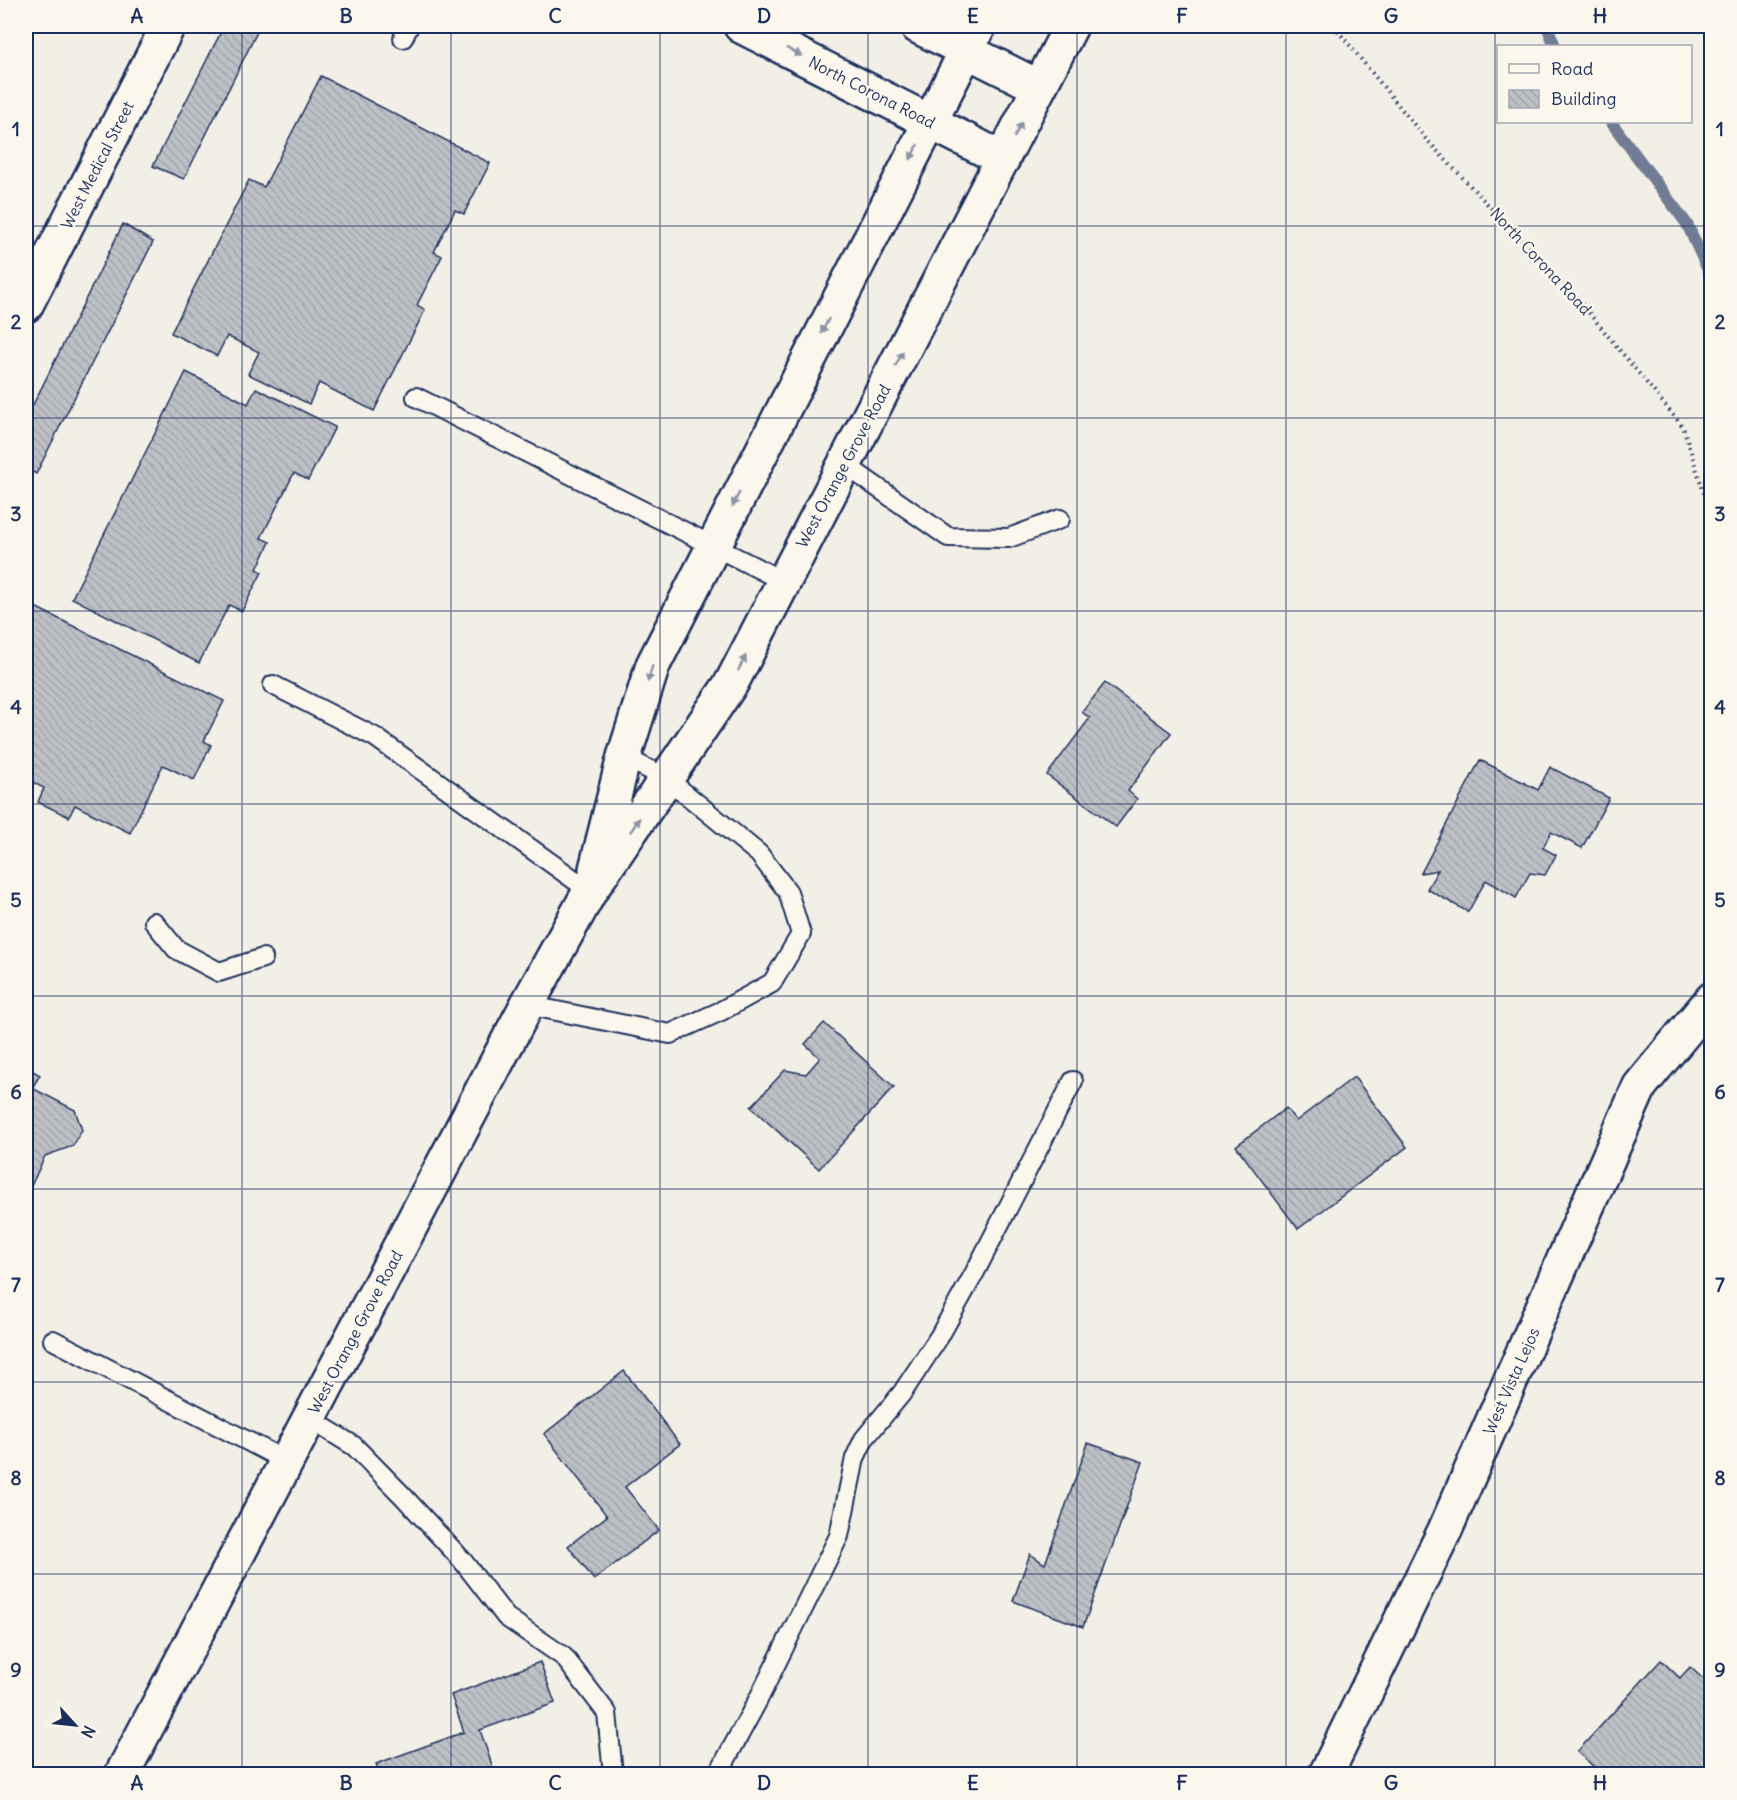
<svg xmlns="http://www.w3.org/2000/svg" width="1737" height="1800" viewBox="0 0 1737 1800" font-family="Delius,sans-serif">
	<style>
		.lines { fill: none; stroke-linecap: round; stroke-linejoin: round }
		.stream { stroke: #707b93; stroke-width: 12 }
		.building { fill: url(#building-back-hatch); stroke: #1b2f5e; stroke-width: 1.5 }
		.service-casing { stroke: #1b2f5e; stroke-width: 22 }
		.minor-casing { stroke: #1b2f5e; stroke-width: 38 }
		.primary-casing { stroke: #1b2f5e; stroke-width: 38 }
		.path { stroke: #1b2f5e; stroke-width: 4; stroke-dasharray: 1.5 4.5; stroke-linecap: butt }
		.service { stroke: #fbf7ec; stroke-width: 18 }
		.minor { stroke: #fbf7ec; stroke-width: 33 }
		.primary { stroke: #fbf7ec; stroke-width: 33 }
		.oneway { fill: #8b93a5 }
		.grid { fill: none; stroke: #1b2f5e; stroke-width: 1.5; stroke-opacity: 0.55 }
		.labels { text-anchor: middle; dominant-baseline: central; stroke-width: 5; stroke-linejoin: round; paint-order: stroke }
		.street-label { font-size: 16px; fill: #1b2f5e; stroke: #fbf7ec }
		.neatline { fill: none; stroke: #1b2f5e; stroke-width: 2 }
		.grid-label { font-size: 20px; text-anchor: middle; font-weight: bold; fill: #1b2f5e }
	</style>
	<defs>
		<pattern id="building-back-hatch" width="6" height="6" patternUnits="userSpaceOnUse" patternTransform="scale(1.5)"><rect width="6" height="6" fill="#bdc0c4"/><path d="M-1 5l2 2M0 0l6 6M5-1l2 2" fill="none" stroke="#a2a5ab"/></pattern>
	</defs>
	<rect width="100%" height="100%" fill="#f2efe6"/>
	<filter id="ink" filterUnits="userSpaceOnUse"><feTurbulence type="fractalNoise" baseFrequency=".0167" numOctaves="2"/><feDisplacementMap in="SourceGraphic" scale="12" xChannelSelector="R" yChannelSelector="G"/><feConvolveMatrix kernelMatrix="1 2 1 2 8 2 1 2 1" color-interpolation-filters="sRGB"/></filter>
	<g filter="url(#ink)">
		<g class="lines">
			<!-- stream -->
			<g class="stream">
				<polyline points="1547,26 1555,46"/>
				<polyline points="1611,122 1687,224 1712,279"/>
			</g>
		</g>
		<!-- building -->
		<g class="building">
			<polygon points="224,26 260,26 184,179 153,166"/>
			<polygon points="321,76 490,163 464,214 455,210 434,252 442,256 417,305 425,310 374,411 319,383 309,404 248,374 259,352 227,336 217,356 171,333 249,180 264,187"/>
			<polygon points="123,224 153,242 36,474 26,468 26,419"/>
			<polygon points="186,372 248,404 256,388 335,427 308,480 294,473 261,538 270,542 257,569 262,572 242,611 229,605 199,663 72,598"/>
			<polygon points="35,607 224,701 204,741 211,745 194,780 163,765 130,833 75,805 69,817 38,802 44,788 26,779 26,625"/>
			<polygon points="1105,683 1171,733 1128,791 1137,799 1116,827 1047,775 1090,718 1082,712"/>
			<polygon points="1480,760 1538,790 1550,767 1609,798 1582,848 1551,832 1543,848 1556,855 1545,875 1530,873 1516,898 1486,880 1468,912 1427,889 1438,870 1421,873"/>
			<polygon points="824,1023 894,1087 819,1169 751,1107 785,1070 806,1074 820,1058 805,1044"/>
			<polygon points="26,1067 40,1075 32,1088 75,1110 82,1130 73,1146 45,1156 26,1197"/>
			<polygon points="1354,1077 1407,1147 1298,1229 1236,1146 1286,1108 1296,1121"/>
			<polygon points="624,1371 680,1444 625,1487 659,1530 594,1580 568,1546 607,1516 544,1434"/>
			<polygon points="1088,1443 1143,1462 1083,1627 1013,1601 1030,1554 1045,1564"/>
			<polygon points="1661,1660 1680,1678 1690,1667 1712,1687 1712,1764 1702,1774 1602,1774 1577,1752"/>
			<polygon points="540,1662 555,1703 480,1730 495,1774 380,1774 376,1764 464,1732 451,1695"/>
		</g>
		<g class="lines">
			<!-- service casing -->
			<g class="service-casing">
				<g id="service">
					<polyline points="403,38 409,26"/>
					<polyline points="416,397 783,581"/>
					<polyline points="844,464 948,537 1009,538 1060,519"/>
					<polyline points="273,685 375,737 590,891"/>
					<polyline points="154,922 176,949 219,972 263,958"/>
					<polyline points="527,1005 670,1034 721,1011 772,983 801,934 788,892 759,854 666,778 624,757"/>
					<polyline points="53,1340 286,1461"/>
					<polyline points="310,1419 354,1446 403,1496 462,1560 506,1617 564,1657 607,1713 613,1774"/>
					<polyline points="718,1774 758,1700 839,1536 855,1458 864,1439 902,1393 939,1337 975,1272 1073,1081"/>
				</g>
			</g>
			<!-- minor casing -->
			<g class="minor-casing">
				<g id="minor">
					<polyline points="741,26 1003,159"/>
					<polyline points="917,26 1039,87"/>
					<polyline points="26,305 168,26"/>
					<polyline points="1326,1774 1445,1530 1640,1086 1712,999"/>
				</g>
			</g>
			<!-- primary casing -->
			<g class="primary-casing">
				<g id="primary">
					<polyline points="596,869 624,757 653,665 979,26"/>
					<polyline points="122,1774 527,1005 590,891 732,682 1071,26"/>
				</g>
			</g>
			<!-- path -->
			<polyline class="path" points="1334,26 1425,138 1580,302 1683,427 1712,518"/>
			<!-- service -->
			<use href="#service" class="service"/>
			<!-- minor -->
			<use href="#minor" class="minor"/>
			<!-- primary -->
			<use href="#primary" class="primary"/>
		</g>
		<!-- one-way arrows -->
		<defs><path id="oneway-solid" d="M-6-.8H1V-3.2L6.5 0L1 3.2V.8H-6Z" transform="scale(1.5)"/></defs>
		<g class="oneway">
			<use href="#oneway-solid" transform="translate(794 52) rotate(27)"/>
			<use href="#oneway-solid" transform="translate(1018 130) rotate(-63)"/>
			<use href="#oneway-solid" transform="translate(914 152) rotate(117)"/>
			<use href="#oneway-solid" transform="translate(825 326) rotate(117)"/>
			<use href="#oneway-solid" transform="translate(899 359) rotate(-62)"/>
			<use href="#oneway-solid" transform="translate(736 499) rotate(117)"/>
			<use href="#oneway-solid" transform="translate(742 663) rotate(-63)"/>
			<use href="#oneway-solid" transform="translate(650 674) rotate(107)"/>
			<use href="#oneway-solid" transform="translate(635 825) rotate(-56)"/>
		</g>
	</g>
	<!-- grid -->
	<path class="grid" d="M242,26v1748M451,26v1748M660,26v1748M868,26v1748M1077,26v1748M1286,26v1748M1495,26v1748M26,226h1686M26,418h1686M26,611h1686M26,804h1686M26,996h1686M26,1189h1686M26,1382h1686M26,1574h1686"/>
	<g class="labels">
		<!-- street labels -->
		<g class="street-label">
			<text transform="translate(872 92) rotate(27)">North Corona Road</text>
			<text transform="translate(97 165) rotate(-63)">West Medical Street</text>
			<text transform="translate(1541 261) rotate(47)">North Corona Road</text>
			<text transform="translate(843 466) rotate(-62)">West Orange Grove Road</text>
			<text transform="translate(355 1332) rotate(-62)">West Orange Grove Road</text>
			<text transform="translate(1511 1381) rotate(-66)">West Vista Lejos</text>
		</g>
	</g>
	<!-- margin -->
	<rect width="1737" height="1800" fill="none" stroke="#fbf7ec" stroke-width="66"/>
	<!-- legend -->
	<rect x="1497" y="45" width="195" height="78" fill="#fbf7ec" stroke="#a1a7b3" stroke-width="1.5"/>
	<rect x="1509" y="64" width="30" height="9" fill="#fbf7ec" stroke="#a1a7b3" stroke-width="1.5"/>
	<text x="1551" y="75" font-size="18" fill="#1b2f5e">Road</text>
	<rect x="1509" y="90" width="30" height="18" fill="url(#building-back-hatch)" stroke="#a1a7b3" stroke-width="1.5"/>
	<text x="1551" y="105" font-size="18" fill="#1b2f5e">Building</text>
	<!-- north arrow -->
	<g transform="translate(75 1725) rotate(117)" stroke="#fbf7ec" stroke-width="4.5" paint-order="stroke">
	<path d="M0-4.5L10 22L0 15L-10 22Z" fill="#1b2f5e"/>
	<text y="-9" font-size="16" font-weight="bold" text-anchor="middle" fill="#1b2f5e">N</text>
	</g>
	<rect x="33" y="33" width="1671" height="1734" class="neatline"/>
	<g class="grid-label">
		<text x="137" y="23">A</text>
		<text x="346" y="23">B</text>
		<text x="555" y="23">C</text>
		<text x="764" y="23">D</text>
		<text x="973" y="23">E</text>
		<text x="1182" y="23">F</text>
		<text x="1391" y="23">G</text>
		<text x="1600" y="23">H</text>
		<text x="16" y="136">1</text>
		<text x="1720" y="136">1</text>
		<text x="16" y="329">2</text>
		<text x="1720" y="329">2</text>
		<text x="16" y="521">3</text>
		<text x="1720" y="521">3</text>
		<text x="16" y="714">4</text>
		<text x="1720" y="714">4</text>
		<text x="16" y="907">5</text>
		<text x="1720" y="907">5</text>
		<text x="16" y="1099">6</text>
		<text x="1720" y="1099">6</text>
		<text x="16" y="1292">7</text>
		<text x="1720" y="1292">7</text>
		<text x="16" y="1485">8</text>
		<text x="1720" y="1485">8</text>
		<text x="16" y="1677">9</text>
		<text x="1720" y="1677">9</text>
		<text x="137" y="1790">A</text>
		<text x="346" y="1790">B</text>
		<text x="555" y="1790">C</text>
		<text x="764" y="1790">D</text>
		<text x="973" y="1790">E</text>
		<text x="1182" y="1790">F</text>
		<text x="1391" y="1790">G</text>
		<text x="1600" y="1790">H</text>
	</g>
</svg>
